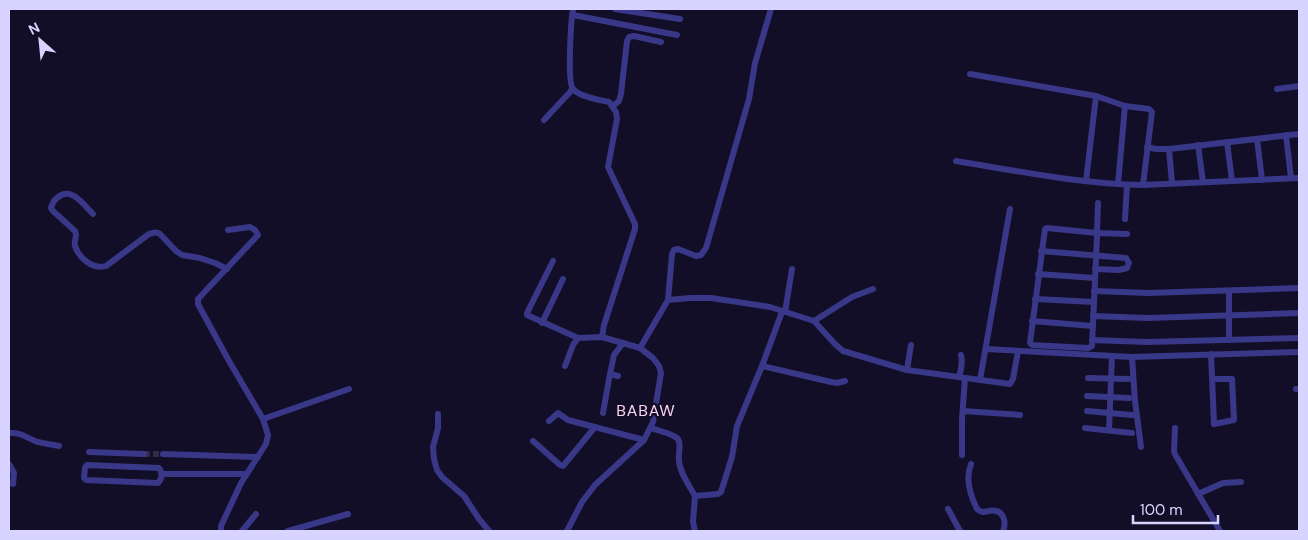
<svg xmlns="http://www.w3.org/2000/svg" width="1308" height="540" viewBox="0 0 1308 540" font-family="'DM Sans',sans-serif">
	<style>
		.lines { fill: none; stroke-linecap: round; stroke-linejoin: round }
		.minor-tunnel { stroke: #302c47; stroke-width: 6; stroke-dasharray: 6 3; stroke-linecap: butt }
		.minor { stroke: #393788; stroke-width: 6 }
		.labels { text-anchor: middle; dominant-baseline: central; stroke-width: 4.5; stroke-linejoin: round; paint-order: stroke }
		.neighbourhood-label { font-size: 16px; letter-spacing: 1px; fill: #ffd6f1; stroke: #120e27 }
	</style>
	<rect width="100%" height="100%" fill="#120e27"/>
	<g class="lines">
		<!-- minor-tunnel -->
		<polyline class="minor-tunnel" points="144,454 163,454"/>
		<!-- minor -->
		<g class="minor">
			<path d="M573,9c-2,12 -6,73 0,80 7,8 26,11 36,13l7,10 1,7 -9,48 27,57v5l-31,96 -2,12"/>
			<polyline points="615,9 680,19"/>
			<polyline points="573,15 677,35"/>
			<polyline points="970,74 1096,96 1125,106 1149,109 1152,112 1143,185"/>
			<polyline points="1277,89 1299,86"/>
			<polyline points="613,106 619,101 621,94 627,41 629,37 634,36 661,42"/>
			<polyline points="544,120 571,91 572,88"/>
			<polyline points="1286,135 1291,178"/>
			<polyline points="1257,139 1262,180"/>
			<polyline points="1227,142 1232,181"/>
			<polyline points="1198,145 1203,182"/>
			<polyline points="1147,147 1156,149 1169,149 1299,134"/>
			<polyline points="1169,149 1172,183"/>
			<path d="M956,161c62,10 124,23 187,24l156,-7"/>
			<polyline points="1086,181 1096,96"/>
			<polyline points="1118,184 1125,106"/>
			<polyline points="1098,203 1097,233 1097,237 1092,346 1088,348 1032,345 1030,343 1045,229 1047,228 1097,233 1127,234"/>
			<path d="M93,214c-9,-9 -22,-29 -36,-16 -4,3 -5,6 -6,10l2,3 22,20 1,3c0,4 -2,8 -1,12 4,12 18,24 31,20l43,-32c4,-1 7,-3 11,0l16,17 6,4 18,3 15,5 12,6"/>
			<polyline points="1125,219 1127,185"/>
			<polyline points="1041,251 1126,258 1129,263 1127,268 1119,270 1095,269"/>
			<polyline points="553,261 527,313 527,315 578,338 602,337 640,348 653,358 659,366 661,373 653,422 644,440 595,485 582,502 567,531"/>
			<polyline points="1038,274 1095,278"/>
			<polyline points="1094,291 1148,293 1299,288"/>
			<polyline points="1035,299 1094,302"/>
			<polyline points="668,300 690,298 711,298 770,307 814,321 852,297 873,289"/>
			<polyline points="785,312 792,269"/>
			<polyline points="1093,316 1148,318 1299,313"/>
			<polyline points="814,321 835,344 843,351 907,370 1010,384 1013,379 1018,351"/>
			<polyline points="1032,321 1093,326"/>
			<polyline points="542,323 563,279"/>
			<polyline points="1092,340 1147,342 1299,338"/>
			<polyline points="1229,340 1229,291"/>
			<polyline points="640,348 668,300 672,254 674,250 678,249 696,256 701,255 706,248 749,99 755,63 771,9"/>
			<polyline points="986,349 1132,357 1299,352"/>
			<polyline points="1211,354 1214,424 1234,420 1232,379 1213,379"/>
			<polyline points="1132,357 1135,401 1141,447"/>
			<polyline points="565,366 573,345 578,338"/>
			<polyline points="762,366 831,382 837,383 845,381"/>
			<polyline points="907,370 911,345"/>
			<polyline points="610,374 618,376"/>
			<path d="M959,377c2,-7 4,-14 2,-22"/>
			<polyline points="1088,378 1129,379"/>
			<polyline points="980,380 1010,209"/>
			<polyline points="1296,389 1299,389"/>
			<polyline points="1087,396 1129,398"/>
			<polyline points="963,411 1020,415"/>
			<polyline points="1087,411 1132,415"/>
			<polyline points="603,413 609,379 614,355 623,343"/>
			<polyline points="438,414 438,428 433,447 434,459 437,470 442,477 464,496 479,519 489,531"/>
			<polyline points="263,419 349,389"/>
			<polyline points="549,421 558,413 568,420 644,440"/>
			<path d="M651,428c8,3 19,5 26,10 5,4 1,16 2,23 1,12 10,24 16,35"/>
			<polyline points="1085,428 1132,433"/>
			<polyline points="1175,428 1174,452 1176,456 1220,531"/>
			<polyline points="1109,430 1112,356"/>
			<path d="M9,433c10,-1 17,4 26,8 8,3 17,3 24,5"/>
			<polyline points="533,441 560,465 563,466 595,427"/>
			<polyline points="89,452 144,454"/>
			<polyline points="163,454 258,457"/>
			<polyline points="962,455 962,419 965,378"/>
			<polyline points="9,464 14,473 13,484"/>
			<path d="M971,464c-6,15 -1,31 6,45 8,7 11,-1 19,2 9,2 10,13 7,20"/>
			<path d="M87,465l72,3c4,4 3,11 -1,15l-72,-3 -2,-2 1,-10z"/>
			<polyline points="162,474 247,474"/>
			<polyline points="1198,494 1223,483 1241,482"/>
			<polyline points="948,509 960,531"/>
			<polyline points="221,531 221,526 241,483 266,444 268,435 263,419 229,361 198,304 198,299 258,235 255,230 250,227 228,230"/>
			<polyline points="242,531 256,514"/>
			<polyline points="288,531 348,514"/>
			<polyline points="695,531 693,522 695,496 718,494 721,492 732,457 737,426 762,366 782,312"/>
		</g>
	</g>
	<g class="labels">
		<!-- neighbourhood labels -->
		<g class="neighbourhood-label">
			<text x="646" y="410">BABAW</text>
		</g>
	</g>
	<!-- border -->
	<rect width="1308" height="540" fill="none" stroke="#d8d4ff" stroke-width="20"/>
	<!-- north arrow -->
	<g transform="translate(40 40) rotate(333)" stroke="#120e27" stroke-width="4" paint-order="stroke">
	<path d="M0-4L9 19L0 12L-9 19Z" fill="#d8d4ff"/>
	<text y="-8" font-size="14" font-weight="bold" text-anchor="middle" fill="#d8d4ff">N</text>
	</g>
	<!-- scale -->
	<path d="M1133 515v8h85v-8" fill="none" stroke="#d8d4ff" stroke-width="2.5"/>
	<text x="1140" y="515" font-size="15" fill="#d8d4ff" stroke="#120e27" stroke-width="4" paint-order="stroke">100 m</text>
</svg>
